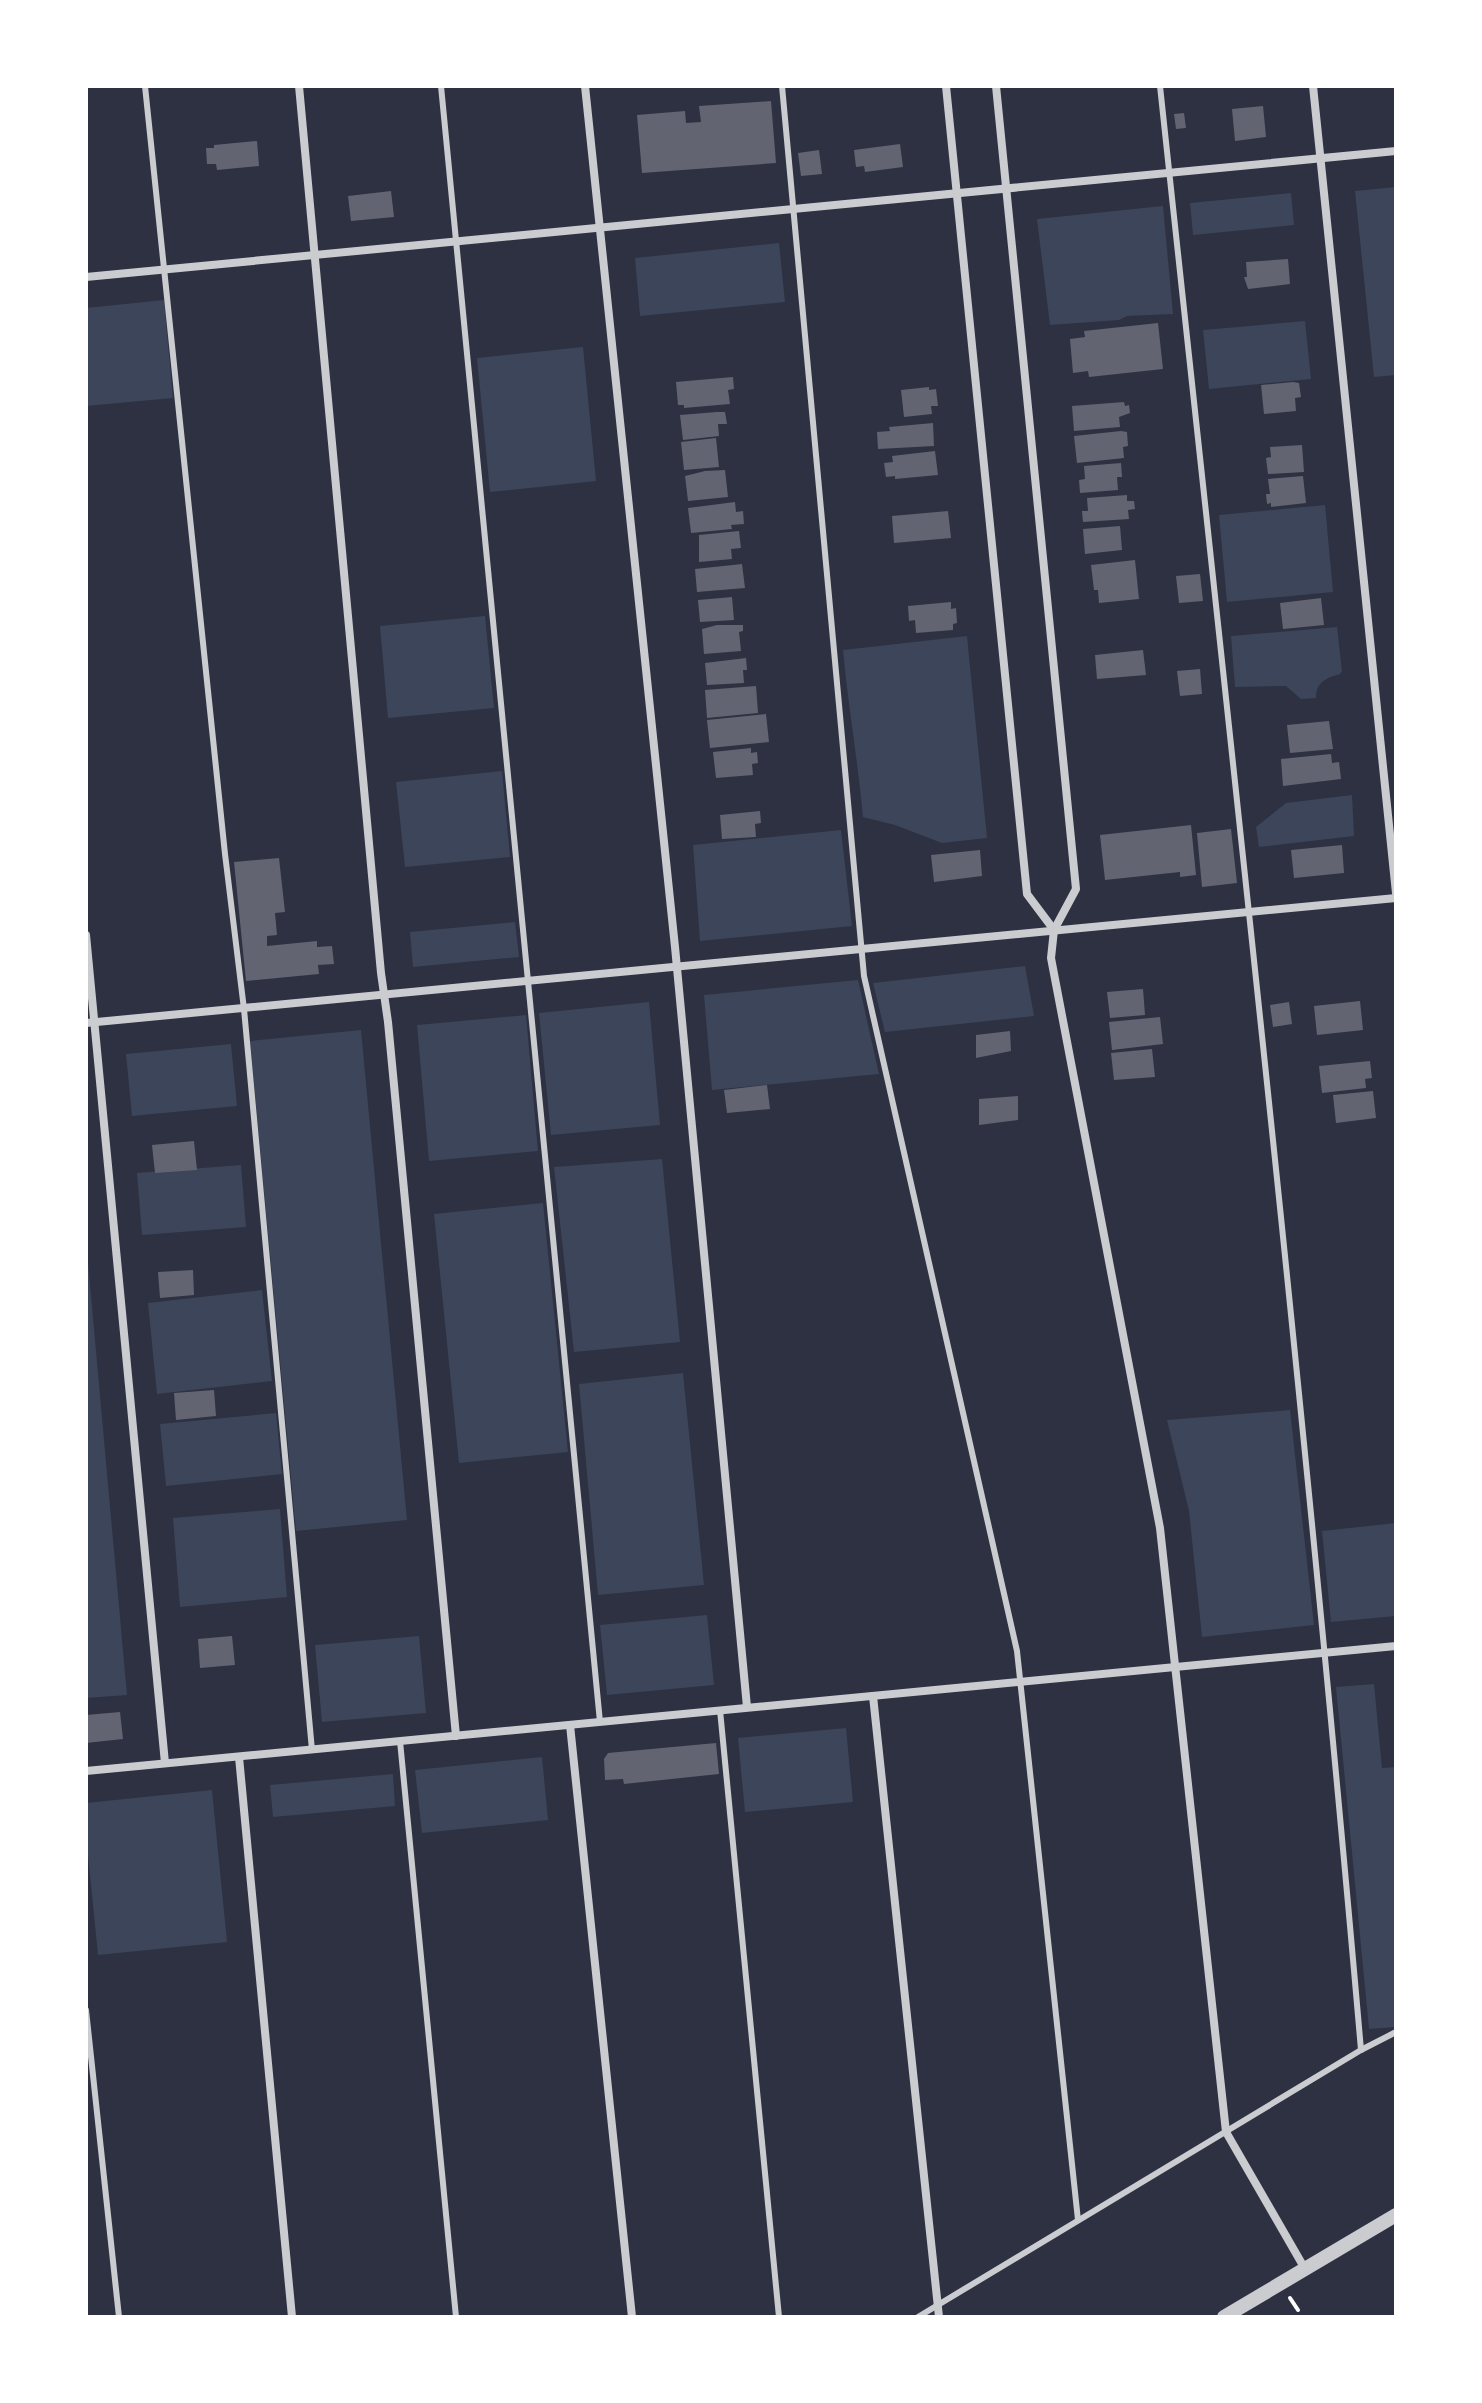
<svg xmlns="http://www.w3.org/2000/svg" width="1482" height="2403" viewBox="0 0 1482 2403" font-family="'Source Sans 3',sans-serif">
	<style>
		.green { fill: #3c4559 }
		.building { fill: #626471 }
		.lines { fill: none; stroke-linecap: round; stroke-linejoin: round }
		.path { stroke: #fff; stroke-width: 4 }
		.service { stroke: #caccd0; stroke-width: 6 }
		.minor { stroke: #caccd0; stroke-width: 8 }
		.tertiary { stroke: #caccd0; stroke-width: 14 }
	</style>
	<rect width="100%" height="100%" fill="#2d3142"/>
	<!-- green -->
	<g class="green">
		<polygon points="1396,187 1396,375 1374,377 1355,191"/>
		<polygon points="1291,193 1294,225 1193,235 1190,203"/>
		<polygon points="1163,206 1173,314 1127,316 1119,320 1050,325 1037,219"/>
		<polygon points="779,243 785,302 640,316 635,258"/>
		<polygon points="164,300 173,398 86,406 86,308"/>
		<polygon points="1305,321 1311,379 1209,389 1203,330"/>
		<polygon points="583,347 596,481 490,492 477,358"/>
		<polygon points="1325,505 1333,592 1227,602 1219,515"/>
		<polygon points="485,616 494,708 388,718 380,626"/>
		<path d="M1337,627l5,44 -2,3c-14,4 -24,8 -24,24l-15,1 -15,-13 -51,1 -4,-51z"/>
		<path d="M967,636l20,202 -45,5 -47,-18 -32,-8c-5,-56 -15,-111 -20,-167z"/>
		<polygon points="502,771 510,857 405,867 396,782"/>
		<polygon points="1352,795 1354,836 1259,847 1256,827 1286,803"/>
		<polygon points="841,830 852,926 700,941 693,845"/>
		<polygon points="515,922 519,957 413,967 410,932"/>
		<polygon points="1025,966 1034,1016 885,1032 873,983"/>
		<polygon points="858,980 879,1074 712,1090 704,995"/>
		<polygon points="649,1002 660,1125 551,1135 539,1013"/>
		<polygon points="526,1015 538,1151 429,1161 417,1025"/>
		<polygon points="361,1030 407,1520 296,1531 250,1041"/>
		<polygon points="231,1044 237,1106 132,1116 126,1054"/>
		<polygon points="662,1159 680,1342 574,1352 554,1167"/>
		<polygon points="241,1165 246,1227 142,1235 137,1173"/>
		<polygon points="543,1203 568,1452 459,1463 434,1214"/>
		<polygon points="86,1240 127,1695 86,1698"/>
		<polygon points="262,1290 272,1381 157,1394 148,1303"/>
		<polygon points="683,1373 704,1585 598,1595 579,1384"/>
		<polygon points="1290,1410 1314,1625 1202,1637 1189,1511 1167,1420"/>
		<polygon points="276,1413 282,1474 166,1486 160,1424"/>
		<polygon points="280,1509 287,1597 180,1607 173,1518"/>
		<polygon points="1396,1523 1396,1616 1331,1622 1322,1531"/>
		<polygon points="707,1615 714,1685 607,1695 600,1625"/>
		<polygon points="419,1636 426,1713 322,1722 315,1645"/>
		<polygon points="1374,1684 1382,1768 1396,1767 1396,2027 1369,2029 1336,1687"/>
		<polygon points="846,1728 853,1802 745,1812 738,1738"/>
		<polygon points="542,1757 548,1820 422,1833 415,1770"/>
		<polygon points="393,1774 395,1806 273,1817 270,1785"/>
		<polygon points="212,1790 227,1942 98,1955 86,1835 86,1803"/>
	</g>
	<!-- building -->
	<g class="building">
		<polygon points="771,101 776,163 642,173 637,115 685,111 686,123 701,122 699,106"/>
		<polygon points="1263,106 1266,137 1235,141 1232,109"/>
		<polygon points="1184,113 1186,128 1176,129 1174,114"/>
		<polygon points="257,141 259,166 217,170 216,164 207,164 206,148 214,148 214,145"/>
		<polygon points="900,144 903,167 865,172 864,166 856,167 854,150"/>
		<polygon points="819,150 822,174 801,176 798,153"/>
		<polygon points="391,191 394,217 351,221 348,196"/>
		<polygon points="1288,259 1290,284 1248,289 1244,277 1247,277 1246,262"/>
		<polygon points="1158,323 1163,369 1089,377 1088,371 1073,373 1070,339 1085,337 1084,331"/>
		<polygon points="733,377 734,389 728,390 730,404 684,408 684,405 678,405 676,382"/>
		<polygon points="1293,382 1299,383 1301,397 1295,398 1296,411 1264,414 1261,385"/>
		<polygon points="929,387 929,390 936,389 938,406 931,406 932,414 904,417 901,390"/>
		<polygon points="1124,402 1125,406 1129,405 1130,413 1119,417 1120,427 1074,431 1072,406"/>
		<polygon points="717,412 725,412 727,424 718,424 719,436 683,440 680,415"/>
		<polygon points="933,423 934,446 878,449 877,432 890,431 889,427"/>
		<polygon points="1121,431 1127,432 1128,446 1123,447 1124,458 1077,463 1074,436"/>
		<polygon points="716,438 719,467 684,470 681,442"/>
		<polygon points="1302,445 1304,472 1268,474 1266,458 1271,457 1270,447"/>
		<polygon points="935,451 938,475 895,479 895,476 886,477 884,463 893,462 892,456"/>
		<polygon points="1121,463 1122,477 1117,477 1118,490 1080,493 1079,480 1085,479 1084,466"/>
		<polygon points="725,470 728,497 688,501 685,476 705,471"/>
		<polygon points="1303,476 1306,503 1271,507 1271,503 1267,504 1266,494 1270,494 1268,479"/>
		<polygon points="1127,495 1127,501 1134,501 1135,509 1128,510 1129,519 1083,522 1082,511 1088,511 1087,498"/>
		<polygon points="735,502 736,512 743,511 744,524 731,525 732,529 691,533 688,508"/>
		<polygon points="948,511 951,538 894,543 892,516"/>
		<polygon points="1120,526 1122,550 1085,554 1083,529"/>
		<polygon points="739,531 741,548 731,549 732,559 699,562 699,535"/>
		<polygon points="1135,560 1139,599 1099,603 1098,590 1094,590 1091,565"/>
		<polygon points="742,564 745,588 697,592 695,569"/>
		<polygon points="1200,574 1203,601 1179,603 1176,576"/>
		<polygon points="732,597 734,620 700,622 698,600"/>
		<polygon points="1321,598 1324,625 1283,629 1280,603"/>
		<polygon points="951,602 951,609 956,608 957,623 953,624 953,630 916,633 915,620 909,621 908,606"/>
		<polygon points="717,625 743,625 743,631 739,632 741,651 704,654 702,629"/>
		<polygon points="1143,650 1146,675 1097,679 1095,655"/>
		<polygon points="746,658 747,670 743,670 744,683 707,685 705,663"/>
		<polygon points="1200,669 1202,694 1180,696 1177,671"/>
		<polygon points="756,686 758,713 707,718 705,690"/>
		<polygon points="766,714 769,742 710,748 707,720"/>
		<polygon points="1329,721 1333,749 1290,753 1287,725"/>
		<polygon points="751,748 751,753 757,752 758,763 752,764 753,775 716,778 713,752"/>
		<polygon points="1331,754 1332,763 1339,762 1341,779 1283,786 1281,759"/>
		<polygon points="760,811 761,823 755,824 756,837 722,839 720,815"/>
		<polygon points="1191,825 1196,875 1180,877 1180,872 1105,880 1100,835"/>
		<polygon points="1231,829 1237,883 1202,887 1197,833"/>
		<polygon points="1342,845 1344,873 1294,878 1291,850"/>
		<polygon points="980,850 982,876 934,882 931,855"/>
		<polygon points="279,858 285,912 275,913 277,935 267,936 267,946 317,941 317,947 332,946 334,964 318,965 319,974 246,981 234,862"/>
		<polygon points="1143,989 1145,1015 1110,1018 1107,992"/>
		<polygon points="1360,1001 1363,1030 1317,1035 1314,1006"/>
		<polygon points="1289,1002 1292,1024 1273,1027 1270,1005"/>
		<polygon points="1160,1017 1163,1044 1112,1050 1109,1022"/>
		<polygon points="1010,1031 1011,1051 976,1058 976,1035"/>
		<polygon points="1152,1049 1155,1077 1114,1080 1111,1053"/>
		<polygon points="1370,1061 1372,1078 1365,1079 1366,1088 1322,1093 1319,1066"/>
		<polygon points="767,1085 770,1109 727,1113 724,1090"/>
		<polygon points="1373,1091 1376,1118 1336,1123 1333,1095"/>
		<polygon points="1018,1096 1018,1120 979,1125 979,1099"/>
		<polygon points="194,1141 197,1170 155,1173 152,1145"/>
		<polygon points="193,1270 194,1295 160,1298 158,1272"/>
		<polygon points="214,1390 216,1416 176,1420 174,1393"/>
		<polygon points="232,1636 235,1665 200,1668 198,1639"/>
		<polygon points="120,1712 123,1739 86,1743 86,1715"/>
		<polygon points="716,1743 719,1774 624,1784 623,1779 605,1780 604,1759 608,1753"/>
	</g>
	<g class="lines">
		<!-- path -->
		<polyline class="path" points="1290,2298 1298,2310"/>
		<!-- service -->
		<g class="service">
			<polyline points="145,86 225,854 244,1009 312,1750"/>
			<polyline points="441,86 600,1722"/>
			<polyline points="782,86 864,976 1017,1651 1078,2220"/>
			<path d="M1160,86c70,654 144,1308 201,1964"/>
			<polyline points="720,1710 779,2317"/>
			<polyline points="400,1741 456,2317"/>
			<polyline points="86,2010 119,2317"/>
			<polyline points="918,2317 1361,2050 1396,2032"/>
		</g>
		<!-- minor -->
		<g class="minor">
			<polyline points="299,86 381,973 388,1022 456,1736"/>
			<polyline points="585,86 675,947 747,1707"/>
			<polyline points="946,86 1027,894 1054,930"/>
			<polyline points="996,86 1076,889 1054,930 1051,958 1160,1528 1226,2132 1305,2269"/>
			<polyline points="1313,86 1396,893"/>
			<polyline points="86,277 1396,151"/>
			<polyline points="86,935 165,1763"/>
			<polyline points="86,1023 1396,898"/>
			<polyline points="873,1696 939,2317"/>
			<polyline points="570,1725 632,2317"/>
			<polyline points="239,1757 292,2317"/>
			<polyline points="86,1771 1396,1646"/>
		</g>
		<!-- tertiary -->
		<polyline class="tertiary" points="1224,2317 1396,2215"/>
	</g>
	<!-- border -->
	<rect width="1482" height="2403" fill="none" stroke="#ffffff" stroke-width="176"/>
</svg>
